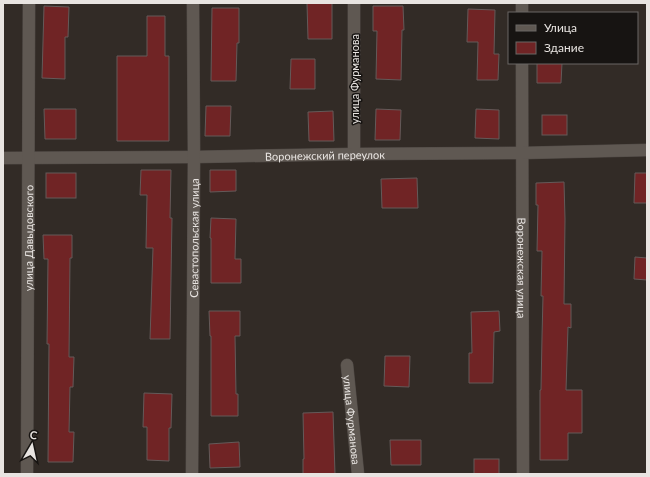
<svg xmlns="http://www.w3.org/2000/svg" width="650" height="477" viewBox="0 0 650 477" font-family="Lato,sans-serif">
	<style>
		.building { fill: #702425; stroke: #645a59 }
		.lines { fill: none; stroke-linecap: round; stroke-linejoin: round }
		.minor-casing { stroke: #504a46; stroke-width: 13 }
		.minor { stroke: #5f5852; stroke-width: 12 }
		.labels { text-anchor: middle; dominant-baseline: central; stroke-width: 3; stroke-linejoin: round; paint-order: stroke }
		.street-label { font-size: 11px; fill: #e8e4e1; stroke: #171412 }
	</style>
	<rect width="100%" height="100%" fill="#322b26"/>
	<!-- building -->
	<g class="building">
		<polygon points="307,3 332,3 332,39 308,39"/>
		<polygon points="44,6 69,7 68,37 65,37 65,79 42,78"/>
		<polygon points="373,6 403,6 404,30 402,30 401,80 376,79 377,31 373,31"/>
		<polygon points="212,8 239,8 239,43 237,43 236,81 211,81"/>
		<polygon points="468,9 495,10 494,54 499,54 498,80 477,80 478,42 467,42"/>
		<polygon points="147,16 165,16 165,56 169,56 169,141 117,141 117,56 147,56"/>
		<polygon points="291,59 315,59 315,89 290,89"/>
		<polygon points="537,63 562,63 561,83 537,83"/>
		<polygon points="206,106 231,106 230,136 205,136"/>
		<polygon points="44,109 76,109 76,139 45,139"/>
		<polygon points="376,109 401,110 400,140 375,140"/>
		<polygon points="476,109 499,110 499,139 475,138"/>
		<polygon points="333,111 334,141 309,141 308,112"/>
		<rect x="542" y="115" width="25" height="20"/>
		<polygon points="141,170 171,170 170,218 172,218 170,339 150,339 153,248 146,248 147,195 140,195"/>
		<polygon points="210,170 236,170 236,191 210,192"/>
		<rect x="46" y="173" width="30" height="25"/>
		<polygon points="635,173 647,173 647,203 634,203"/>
		<polygon points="417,178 418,208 382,208 381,179"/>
		<polygon points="564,182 565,219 564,304 571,304 571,328 568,327 566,390 582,390 582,433 568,433 568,460 540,460 540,390 541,390 542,337 543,296 541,296 542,251 537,251 538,205 536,205 536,183"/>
		<polygon points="211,218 236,219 235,259 241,259 241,283 211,283 211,238 210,238"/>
		<polygon points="43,235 72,235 72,258 70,258 69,357 74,357 73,387 70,387 69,432 74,432 73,462 48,462 49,344 47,344 48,259 44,259"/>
		<polygon points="635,257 647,258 647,280 634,279"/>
		<polygon points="209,311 240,311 240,336 235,336 236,394 238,394 238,416 211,416 211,336 210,336"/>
		<polygon points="499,311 500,331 494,332 493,383 469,383 469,353 472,353 471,312"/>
		<polygon points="385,356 410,356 409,387 384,386"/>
		<polygon points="144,393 172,394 171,428 169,428 169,461 147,460 147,427 143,427"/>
		<polygon points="333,412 335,474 303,474 303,459 304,459 303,413"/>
		<polygon points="390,440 421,440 421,465 391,465"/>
		<polygon points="239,442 240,467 210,468 209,444"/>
		<rect x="474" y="459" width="25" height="15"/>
	</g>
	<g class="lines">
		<!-- minor casing -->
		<g class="minor-casing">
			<g id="minor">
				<polyline points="522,13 522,3"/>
				<path id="s1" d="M522,63l1,411"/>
				<polyline points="354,154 354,3"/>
				<path id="s2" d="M3,158l191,-1 160,-3 168,-1 125,-3"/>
				<path id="s3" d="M347,365l11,109"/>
				<path id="s4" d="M27,474l2,-471"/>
				<path id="s5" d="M192,474l2,-317 -1,-154"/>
			</g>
		</g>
		<!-- minor -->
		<use href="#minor" class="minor"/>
	</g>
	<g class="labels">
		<!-- street labels -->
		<g class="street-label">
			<text transform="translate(354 79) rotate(-90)">улица Фурманова</text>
			<text stroke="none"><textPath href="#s2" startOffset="322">Воронежский переулок</textPath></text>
			<text stroke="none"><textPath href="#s4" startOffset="236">улица Давыдовского</textPath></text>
			<text stroke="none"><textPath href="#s5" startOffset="236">Севастопольская улица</textPath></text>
			<text stroke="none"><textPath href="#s1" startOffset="205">Воронежская улица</textPath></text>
			<text stroke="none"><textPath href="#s3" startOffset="55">улица Фурманова</textPath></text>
		</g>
	</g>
	<!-- border -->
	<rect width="650" height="477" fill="none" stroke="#e8e4e1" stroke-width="8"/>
	<!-- legend -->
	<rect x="508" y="12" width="130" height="52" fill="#171412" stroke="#6b6765"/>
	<rect x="516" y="25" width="20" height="6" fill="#5f5852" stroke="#6b6765"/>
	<text x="544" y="32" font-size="12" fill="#e8e4e1">Улица</text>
	<rect x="516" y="42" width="20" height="12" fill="#702425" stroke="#6b6765"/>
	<text x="544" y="52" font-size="12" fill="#e8e4e1">Здание</text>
	<!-- north arrow -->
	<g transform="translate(32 445) rotate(9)" stroke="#171412" stroke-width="3" paint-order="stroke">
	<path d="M0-3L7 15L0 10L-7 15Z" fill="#e8e4e1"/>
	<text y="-6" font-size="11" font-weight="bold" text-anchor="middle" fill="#e8e4e1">С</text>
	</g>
</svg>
